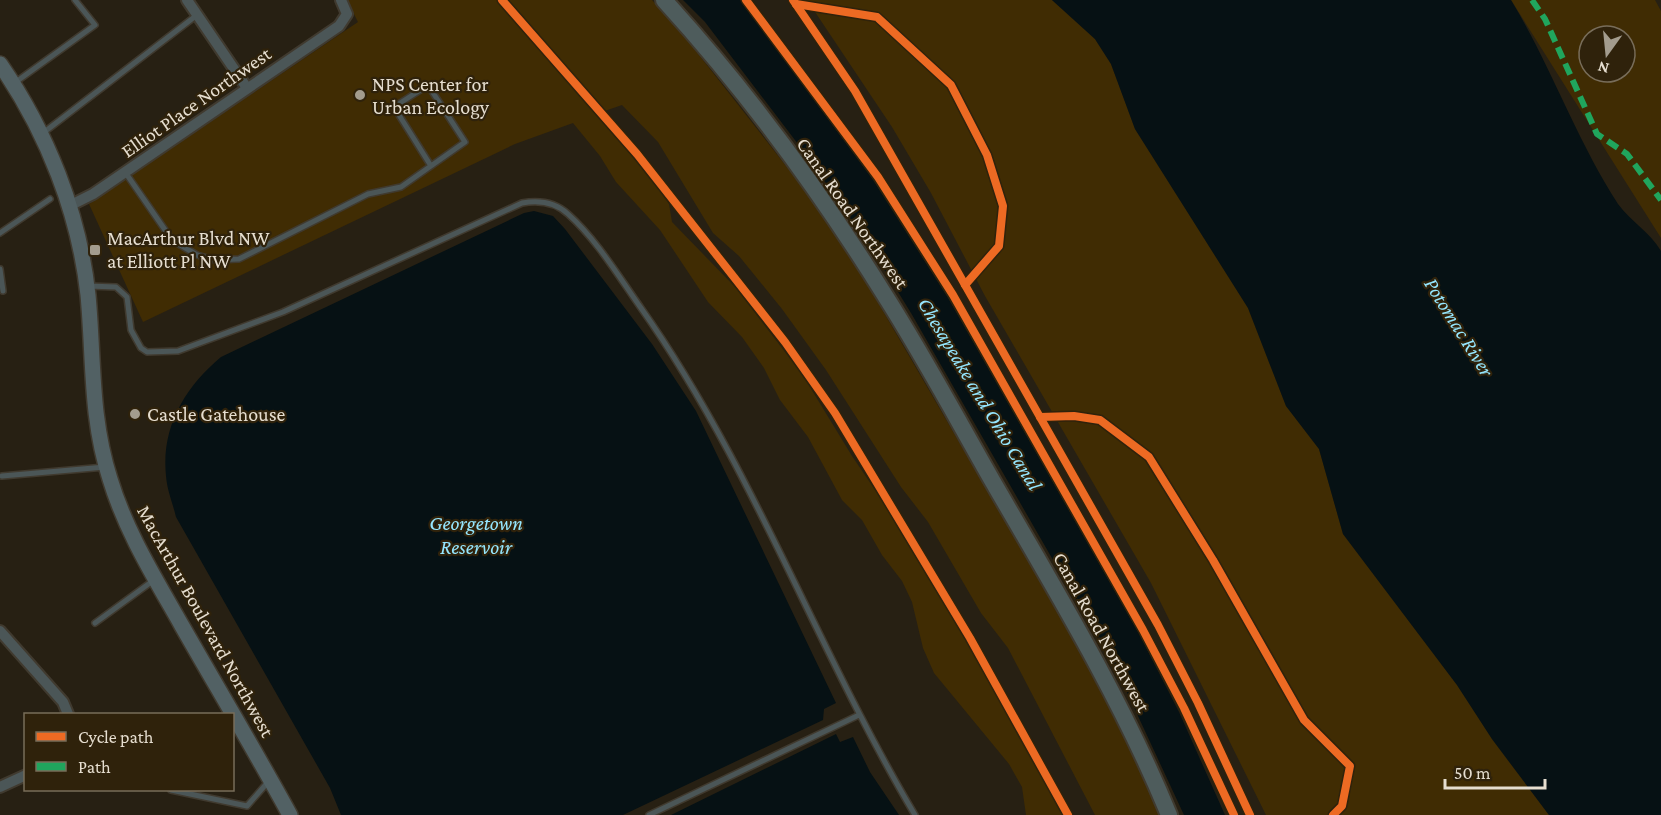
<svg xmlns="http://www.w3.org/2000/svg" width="1661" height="815" viewBox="0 0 1661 815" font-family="'Crimson Pro',serif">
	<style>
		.green { fill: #402c03; fill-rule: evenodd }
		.water { fill: #061114 }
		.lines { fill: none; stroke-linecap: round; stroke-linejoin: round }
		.service-casing { stroke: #403a2f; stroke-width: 8 }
		.minor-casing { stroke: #403a2f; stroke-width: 14 }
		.secondary-casing { stroke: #403a2f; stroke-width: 18 }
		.trunk-casing { stroke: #403a2f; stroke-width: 20 }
		.service { stroke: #4b5657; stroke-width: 5 }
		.minor { stroke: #4b5657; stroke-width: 10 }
		.secondary { stroke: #526164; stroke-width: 15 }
		.trunk { stroke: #4e5c5c; stroke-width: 16 }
		.quiet { stroke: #20a55d; stroke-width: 6; stroke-dasharray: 12 6; stroke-linecap: butt }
		.cycleway-casing { stroke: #2f220b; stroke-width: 11 }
		.cycleway { stroke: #ed6a23; stroke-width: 8 }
		.poi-dot { fill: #a39c8e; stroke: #2f220b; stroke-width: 2 }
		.labels { text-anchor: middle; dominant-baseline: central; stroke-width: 4.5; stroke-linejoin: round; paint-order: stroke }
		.poi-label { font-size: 20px; fill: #e6ded0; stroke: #2f220b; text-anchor: start }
		.street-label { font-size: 20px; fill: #e6ded0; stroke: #2f220b }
		.water-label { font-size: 21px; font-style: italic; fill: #95e6fe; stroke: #2f220b }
	</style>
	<rect width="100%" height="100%" fill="#272013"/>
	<!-- green -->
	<g class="green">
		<polygon points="347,0 652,0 681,32 812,199 865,280 1069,631 1129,745 1160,815 1095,815 1008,648 981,613 928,522 901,487 826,370 782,309 739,256 713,233 658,142 622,105 596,114 653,181 669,204 672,222 736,288 802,374 852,456 941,587 970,641 993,673 1065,815 1026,815 1022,787 1009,764 934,673 923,648 912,602 902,581 882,555 862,520 842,500 808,437 780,400 764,368 742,337 708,302 660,230 616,182 600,156 573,123 515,144 143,322 89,204 358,22"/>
		<polygon points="807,0 1052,0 1095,39 1111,64 1135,129 1248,308 1286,406 1319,449 1343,534 1457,685 1492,739 1549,815 1266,815 1151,583 985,296 931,193 892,127"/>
		<path d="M1511,0h144l6,11v227zM1589,36h36v36h-36z"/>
	</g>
	<!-- water -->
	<g class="water">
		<polygon points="683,0 740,0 873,180 948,298 1138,632 1179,712 1225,815 1184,815 1118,673 911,313 871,248 801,148 705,22"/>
		<path d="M1052,0h459c40,66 65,139 107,204 12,17 32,28 43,47v564h-112l-57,-76 -35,-54 -114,-151 -24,-85 -33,-43 -38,-98 -113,-179 -24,-65 -16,-25z"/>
		<path d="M534,211l19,5 12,13 87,115 44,67 140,292 -12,6 -1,11 -200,95h-282l-11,-27 -154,-271c-3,-13 -9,-27 -10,-41 -5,-49 19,-89 55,-119l303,-144z"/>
		<polygon points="836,734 840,742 853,737 870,772 899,815 671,815"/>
	</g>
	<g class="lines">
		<!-- service casing -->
		<g class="service-casing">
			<g id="service">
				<polyline points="13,84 95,25 75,0"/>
				<polyline points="43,133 197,15"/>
				<polyline points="125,172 172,240 197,255 214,260 239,259 368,194 401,187 465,142 428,85 394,107 431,166"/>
				<polyline points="0,233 50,199"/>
				<polyline points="0,269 3,291"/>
				<path d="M88,286l28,1 11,10 4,33 10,18 6,4 31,-1 105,-39 239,-109c17,-3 33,-1 46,11 29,26 51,63 73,94 111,157 176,342 274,507"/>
				<polyline points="2,476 105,467"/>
				<polyline points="95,623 154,580"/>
				<polyline points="171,790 247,806 268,782"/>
				<polyline points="649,815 859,715"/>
			</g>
		</g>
		<!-- minor casing -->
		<g class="minor-casing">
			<g id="minor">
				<polyline points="187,0 247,88"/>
				<polyline points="69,206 93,194 339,26 347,14 341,0"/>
				<polyline points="0,631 63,702 68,714"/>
				<polyline points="0,787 26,775"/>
			</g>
		</g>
		<!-- secondary casing -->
		<g class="secondary-casing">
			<path id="secondary" d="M0,64c47,68 79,149 88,231 6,64 2,122 22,184 16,53 45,99 72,147 36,63 73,125 108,189"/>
		</g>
		<!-- trunk casing -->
		<g class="trunk-casing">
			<path id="trunk" d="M664,0c82,90 156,191 220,294 39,61 73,125 109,188 63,109 128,216 176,333"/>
		</g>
		<!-- service -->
		<use href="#service" class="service"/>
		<!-- minor -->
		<use href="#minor" class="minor"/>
		<!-- secondary -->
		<use href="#secondary" class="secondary"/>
		<!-- trunk -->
		<use href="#trunk" class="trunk"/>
		<!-- quiet -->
		<polyline class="quiet" points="1532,0 1545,19 1597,134 1627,154 1661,200"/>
		<!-- cycleway casing -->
		<g class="cycleway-casing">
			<g id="cycleway">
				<polyline points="502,0 637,154 785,342 835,413 970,638 1068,815"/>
				<polyline points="746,0 878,177 953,295 1143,630 1184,708 1234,815"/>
				<polyline points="793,0 855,91 1158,625 1198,703 1250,815"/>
				<polyline points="796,4 877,17 951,85 987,155 1003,206 999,246 965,285"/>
				<polyline points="1040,417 1074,416 1100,420 1149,457 1213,560 1304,720 1350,766 1342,806 1333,815"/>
			</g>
		</g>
		<!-- cycleway -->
		<use href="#cycleway" class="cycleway"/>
	</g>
	<!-- markers -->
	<g class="poi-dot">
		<circle cx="360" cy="95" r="6"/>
		<rect x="89" y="244" width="12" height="12" rx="3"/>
		<circle cx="135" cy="414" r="6"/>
	</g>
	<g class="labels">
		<!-- poi labels -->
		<g class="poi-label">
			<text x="372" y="84">NPS Center for<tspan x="372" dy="23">Urban Ecology</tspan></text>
			<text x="107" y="238">MacArthur Blvd NW<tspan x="107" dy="23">at Elliott Pl NW</tspan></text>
			<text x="147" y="414">Castle Gatehouse</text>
		</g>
		<!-- street labels -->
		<g class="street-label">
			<text transform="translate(196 102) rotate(-35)">Elliot Place Northwest</text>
			<text transform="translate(853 213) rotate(55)">Canal Road Northwest</text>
			<text transform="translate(206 621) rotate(61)">MacArthur Boulevard Northwest</text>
			<text transform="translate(1102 632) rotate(61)">Canal Road Northwest</text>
		</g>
		<!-- water labels -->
		<g class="water-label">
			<text transform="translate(1459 327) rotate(58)">Potomac River</text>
			<text transform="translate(980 394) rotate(59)">Chesapeake and Ohio Canal</text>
			<text x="476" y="523">Georgetown<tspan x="476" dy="24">Reservoir</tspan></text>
		</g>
	</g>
	<!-- legend -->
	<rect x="24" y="713" width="210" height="78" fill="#2f220b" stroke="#786d5a" stroke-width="1.5"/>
	<rect x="36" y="732" width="30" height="9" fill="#ed6a23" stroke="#786d5a" stroke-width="1.5"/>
	<text x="78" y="743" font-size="18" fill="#e6ded0">Cycle path</text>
	<rect x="36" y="762" width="30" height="9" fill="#20a55d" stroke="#786d5a" stroke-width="1.5"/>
	<text x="78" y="773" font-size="18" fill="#e6ded0">Path</text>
	<!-- north arrow -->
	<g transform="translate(1607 54) rotate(195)"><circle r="28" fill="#2f220b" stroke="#786d5a" stroke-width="1.5"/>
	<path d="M0-4.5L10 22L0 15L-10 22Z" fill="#a39c8e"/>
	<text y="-9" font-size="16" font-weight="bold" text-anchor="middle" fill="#e6ded0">N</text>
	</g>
	<!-- scale -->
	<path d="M1445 779v9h100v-9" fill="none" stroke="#e6ded0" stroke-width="3"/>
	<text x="1454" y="779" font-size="18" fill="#e6ded0" stroke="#2f220b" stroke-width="4.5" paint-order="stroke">50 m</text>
</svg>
